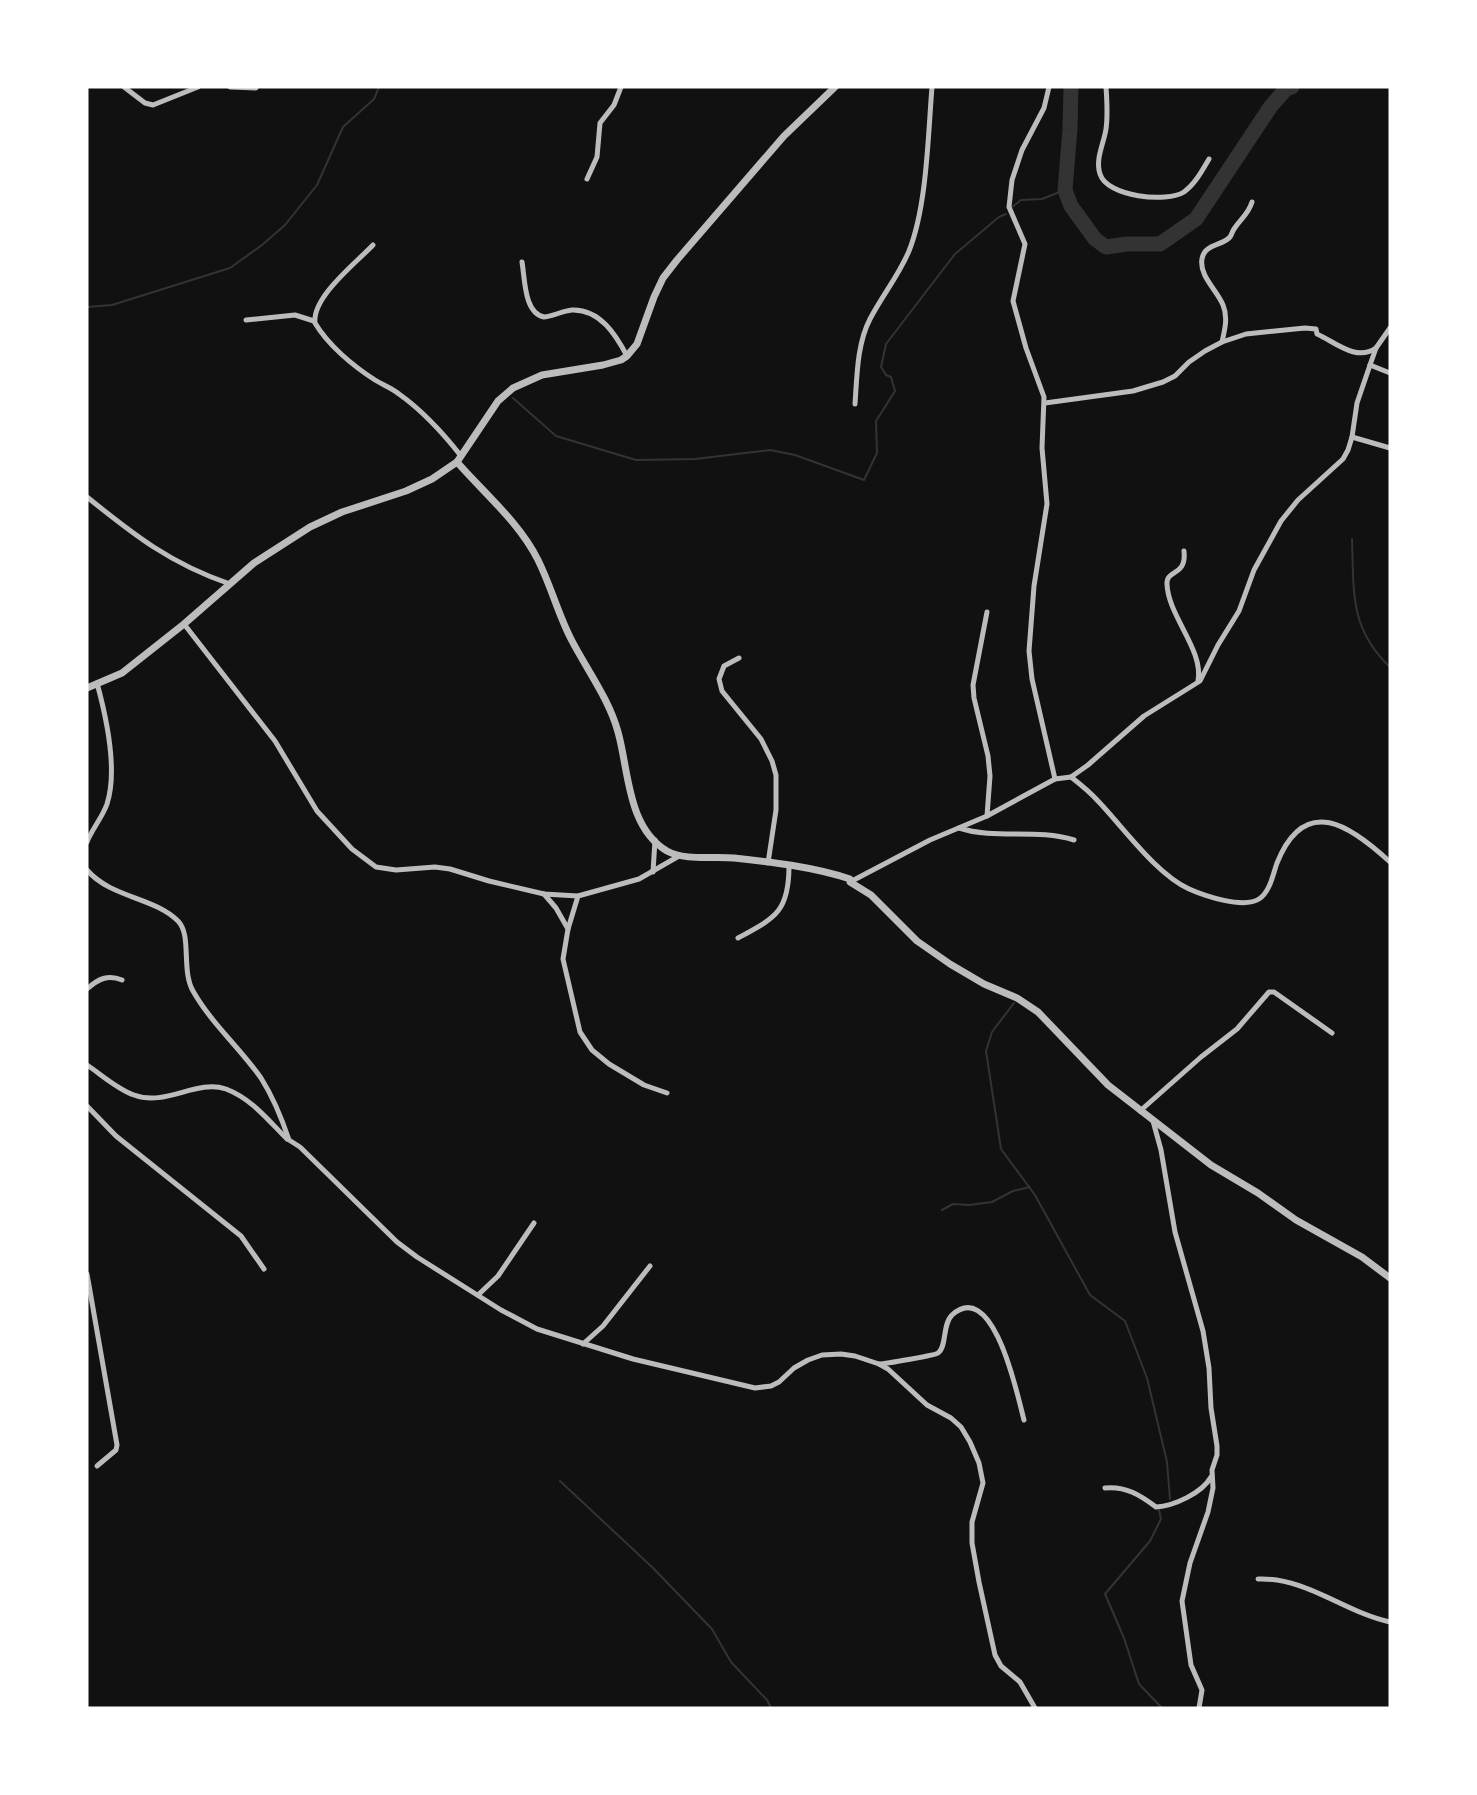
<svg xmlns="http://www.w3.org/2000/svg" width="1477" height="1795" viewBox="0 0 1477 1795" font-family="'Public Sans',sans-serif">
	<style>
		.lines { fill: none; stroke-linecap: round; stroke-linejoin: round }
		.stream { stroke: #333; stroke-width: 2 }
		.river { stroke: #333; stroke-width: 15 }
		.minor { stroke: #bcbcbc; stroke-width: 5 }
		.tertiary { stroke: #bcbcbc; stroke-width: 7 }
	</style>
	<rect width="100%" height="100%" fill="#111"/>
	<g class="lines">
		<!-- stream -->
		<g class="stream">
			<polyline points="1012,207 1021,200 1042,199 1065,190"/>
			<polyline points="87,307 112,305 230,268 262,245 285,225 317,185 343,127 374,99 379,87"/>
			<polyline points="513,398 556,436 636,460 695,459 770,450 795,455 864,480 877,453 876,421 895,391 891,377 886,375 881,367 886,344 955,254 999,217 1006,214"/>
			<path d="M1352,539c2,52 -3,89 38,128"/>
			<polyline points="1014,1003 992,1032 986,1051 1001,1149 1035,1195 1090,1295 1125,1321 1147,1378 1167,1462 1170,1499"/>
			<polyline points="942,1210 953,1204 969,1205 992,1202 1013,1191 1030,1187"/>
			<polyline points="560,1481 653,1568 712,1629 731,1662 767,1700 771,1708"/>
			<polyline points="1159,1510 1161,1519 1150,1541 1105,1594 1124,1638 1139,1684 1162,1708"/>
		</g>
		<!-- river -->
		<polyline class="river" points="1071,87 1070,129 1065,190 1071,206 1095,239 1106,247 1127,244 1160,244 1196,219 1271,106 1286,89 1292,87"/>
		<!-- minor -->
		<g class="minor">
			<polyline points="124,87 145,103 153,105 198,87"/>
			<polyline points="230,87 256,88"/>
			<polyline points="1049,87 1044,108 1022,150 1012,180 1009,207 1025,244 1013,301 1026,348 1044,397 1042,448 1047,504 1034,586 1029,651 1032,679 1055,779"/>
			<path d="M1106,87c1,14 2,28 0,42 -2,14 -11,30 -6,45 7,23 67,29 84,18 11,-8 18,-21 25,-33"/>
			<polyline points="587,179 597,157 600,123 614,105 621,87"/>
			<path d="M373,245c-17,18 -61,52 -58,78 13,22 38,43 60,57 8,5 17,8 24,14 24,17 44,39 62,62"/>
			<path d="M522,262c3,17 2,51 22,55 10,-1 18,-6 28,-7 28,-1 44,25 55,46"/>
			<polyline points="246,320 295,315 314,321"/>
			<path d="M1222,342c3,-13 6,-25 1,-37 -6,-15 -24,-29 -21,-46 2,-15 20,-13 28,-22 2,-3 2,-5 4,-8 7,-11 14,-14 18,-27"/>
			<polyline points="1370,365 1390,373"/>
			<path d="M1045,403l88,-12 30,-9 12,-6 14,-14 16,-11 17,-9 24,-8 59,-6 11,1 1,5c18,8 39,28 59,14"/>
			<path d="M855,404c2,-28 2,-60 15,-85 12,-23 29,-44 39,-68 18,-45 19,-116 23,-164"/>
			<polyline points="1352,437 1390,448"/>
			<path d="M87,497c47,38 84,67 143,87"/>
			<path d="M1184,551c3,26 -18,18 -17,33 1,32 37,66 31,97"/>
			<polyline points="987,612 973,685 974,698 988,756 990,776 987,816"/>
			<polyline points="184,624 275,741 317,811 352,849 376,867 396,870 435,867 450,869 489,881 544,894 578,896 639,879 679,856"/>
			<polyline points="739,658 724,666 719,679 722,691 761,739 772,761 776,775 776,810 768,863"/>
			<path d="M1071,777c9,7 19,15 27,24 25,26 58,73 91,88 16,7 54,20 70,10 11,-7 14,-25 18,-36 28,-70 74,-37 113,-1"/>
			<path d="M959,828c37,12 77,0 115,12"/>
			<path d="M87,842c5,-13 15,-24 20,-38 11,-34 -1,-88 -10,-121"/>
			<path d="M87,870c24,28 67,27 91,51 14,14 3,49 15,70 18,32 47,57 68,87 12,19 21,41 28,62l11,7 97,95 20,15 84,53 36,19 96,30 122,29 16,-2 8,-4 15,-14 14,-8 14,-5 19,-1 14,2 24,8 9,5 39,36 24,13 10,9 9,15 9,21 4,20 -11,39v21l7,39 16,73 6,11 19,16 15,26"/>
			<polyline points="653,872 655,840"/>
			<polyline points="850,882 930,840 987,816 1055,779 1071,777 1088,765 1144,716 1200,681 1218,645 1239,611 1254,570 1281,521 1298,500 1343,459 1348,450 1352,437 1357,403 1370,365 1376,348 1390,328"/>
			<polyline points="544,894 556,908 568,929"/>
			<polyline points="578,896 568,929 563,959 580,1032 592,1050 609,1064 644,1085 667,1093"/>
			<path d="M738,938c37,-20 51,-26 51,-72"/>
			<path d="M87,989c11,-10 21,-15 35,-9"/>
			<path d="M87,1065c15,10 30,24 47,30 32,12 62,-16 92,-6 26,10 42,31 61,50"/>
			<polyline points="87,1106 116,1136 241,1236 264,1269"/>
			<polyline points="1140,1111 1201,1057 1237,1029 1269,992 1274,992 1332,1033"/>
			<polyline points="1153,1121 1161,1150 1175,1232 1203,1331 1209,1368 1211,1408 1217,1446 1217,1455 1212,1470 1213,1488 1208,1512 1190,1563 1182,1601 1191,1665 1202,1690 1199,1708"/>
			<polyline points="87,1274 117,1445 116,1450 97,1466"/>
			<polyline points="478,1295 498,1276 534,1223"/>
			<polyline points="583,1344 603,1326 650,1266"/>
			<path d="M879,1364c6,0 57,-9 59,-11 9,-6 4,-28 14,-38 42,-38 66,83 72,105"/>
			<path d="M1105,1488c21,-2 35,7 51,19 18,-1 46,-14 55,-30"/>
			<path d="M1258,1579c48,-2 86,33 132,43"/>
		</g>
		<!-- tertiary -->
		<g class="tertiary">
			<path d="M457,462c27,31 62,60 81,98 13,26 20,54 33,79 16,31 38,60 47,93 11,39 9,95 49,119 18,10 46,5 67,7 38,4 80,9 116,21v3l21,13 46,46 33,23 34,20 33,14 21,14 70,73 103,80 47,28 38,27 66,37 28,21"/>
			<polyline points="87,688 122,673 184,624 254,563 310,527 342,512 406,491 432,479 457,462 498,401 513,388 542,375 603,365 621,360 627,356 637,344 654,297 663,278 677,260 784,136 835,87"/>
		</g>
	</g>
	<!-- border -->
	<rect width="1477" height="1795" fill="none" stroke="#ffffff" stroke-width="177"/>
</svg>
